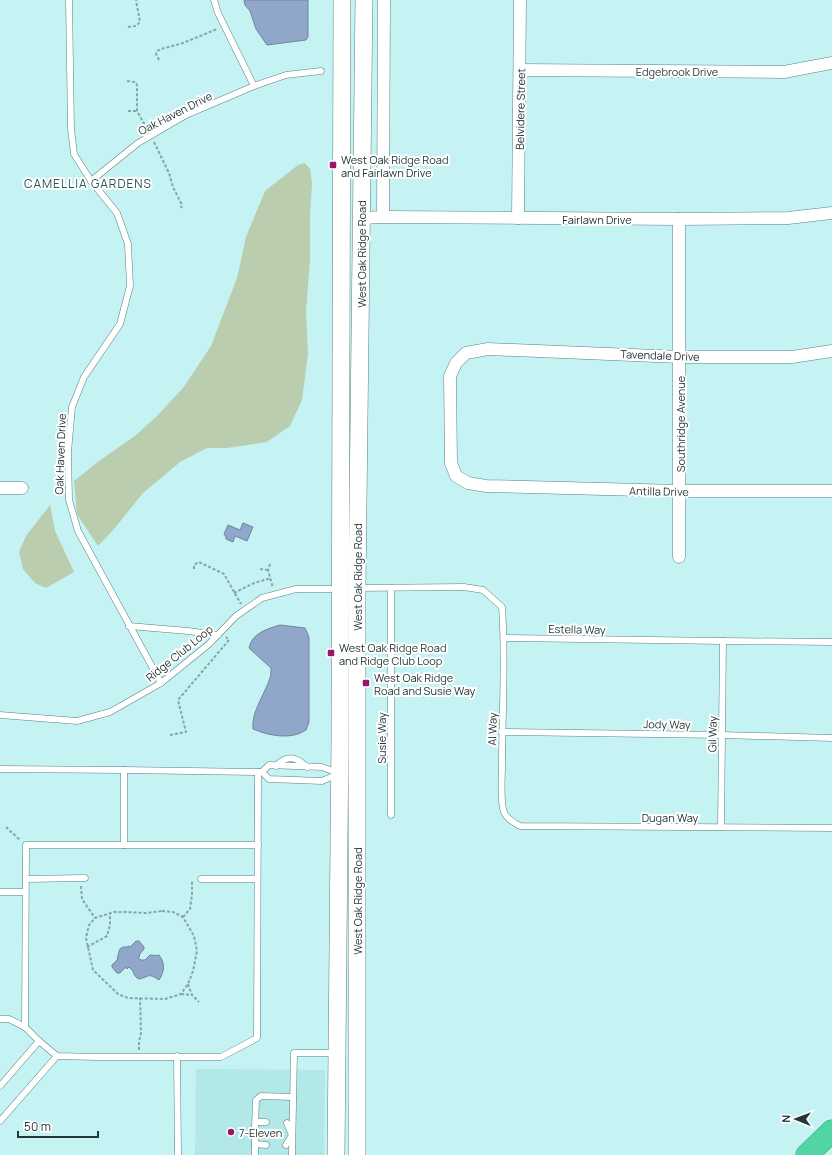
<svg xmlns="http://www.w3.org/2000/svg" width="832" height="1155" viewBox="0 0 832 1155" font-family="Manrope,sans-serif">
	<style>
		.built { fill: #b2e8e7 }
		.green { fill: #bacdae }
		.water { fill: #90a7c9; stroke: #70859d }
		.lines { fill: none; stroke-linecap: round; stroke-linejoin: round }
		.lane-casing { stroke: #598282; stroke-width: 7 }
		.street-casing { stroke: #598282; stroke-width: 13 }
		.secondary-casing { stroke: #598282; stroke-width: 18 }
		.highway-casing { stroke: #419d7d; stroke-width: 23 }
		.path { stroke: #85a6a6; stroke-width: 2; stroke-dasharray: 3 2; stroke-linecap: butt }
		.lane { stroke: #fff; stroke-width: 6 }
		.street { stroke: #fff; stroke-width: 12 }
		.secondary { stroke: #fff; stroke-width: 17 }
		.highway { stroke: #50d5a3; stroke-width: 22 }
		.poi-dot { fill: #9c1566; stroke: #fff; stroke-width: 1.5 }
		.labels { text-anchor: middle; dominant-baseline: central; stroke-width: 4; stroke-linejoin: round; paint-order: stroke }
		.street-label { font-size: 11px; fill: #253636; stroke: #fff }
		.poi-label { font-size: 11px; fill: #253636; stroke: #fff; text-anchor: start }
		.neighbourhood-label { font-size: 12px; letter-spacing: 1px; fill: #2d5656; stroke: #fff }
	</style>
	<rect width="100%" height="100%" fill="#c5f2f2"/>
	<!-- built -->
	<polygon class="built" points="196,1069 325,1070 324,1155 195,1155"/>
	<!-- green -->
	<g class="green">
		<polygon points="305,163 310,169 312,184 310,215 310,259 306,312 308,354 302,400 290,426 267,442 227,448 207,448 180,462 143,493 114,529 98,546 77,514 74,481 99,461 135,436 156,417 183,388 211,346 237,278 246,237 265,191 298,165"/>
		<polygon points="50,505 55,531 74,572 46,588 35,583 23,569 19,552 26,536"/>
	</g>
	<!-- water -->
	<g class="water">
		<polygon points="244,0 308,0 308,37 306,40 267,45 256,29 250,11 245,5"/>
		<polygon points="243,523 253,527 247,541 235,536 233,542 226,539 226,537 224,534 228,525 240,530"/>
		<path d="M280,625l25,3 4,9v85l-3,8c-15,10 -36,6 -53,-1 -2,-17 12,-35 17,-51 1,-3 1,-7 1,-10l-22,-20c3,-15 18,-19 31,-23z"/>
		<path d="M136,941h3l5,6v2l-5,6 1,1 -2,2 3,2h4l5,-5c3,0 6,1 9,0 6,8 6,16 0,25 -12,-8 -9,-3 -20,-1 -4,-2 -5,-4 -6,-8l-4,-4 -2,2 -1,-2 -6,6h-3l-5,-6v-2l6,-6 -1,-1c3,-5 0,-12 10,-11l2,-1 1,1z"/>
	</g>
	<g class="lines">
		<!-- lane casing -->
		<g class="lane-casing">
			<g id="lane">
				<polyline points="69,0 71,129 74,154 91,181 117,213 128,244 130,286 120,324 84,377 72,407 68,452 69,500 78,531 161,683"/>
				<polyline points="214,0 218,13 254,86"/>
				<polyline points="91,181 138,143 186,115 254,86 286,75 321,71"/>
				<path d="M357,588l107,-1 19,3 19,17c4,53 0,106 0,159 0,11 -2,37 2,46 3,7 9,10 16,14l312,2"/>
				<polyline points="391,588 391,815"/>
				<polyline points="129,626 188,631 218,635"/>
				<polyline points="504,638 723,641 832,642"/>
				<polyline points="0,715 77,721 110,712 161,683 209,644 236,616 262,598 296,589 339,589"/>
				<polyline points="502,732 722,735 832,738"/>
				<path d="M276,766c11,-12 20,-9 31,1"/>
				<polyline points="0,769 124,770 258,772 257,1038 221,1057 97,1057 57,1056 39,1041 25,1027 9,1019 0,1019"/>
				<polyline points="258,772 262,772 269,765 322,767 338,773"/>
				<polyline points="262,772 269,779 322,781 338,774"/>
				<polyline points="721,827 723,641"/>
				<polyline points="124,845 124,770"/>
				<polyline points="26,879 85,878"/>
				<polyline points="201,879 257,879"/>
				<polyline points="0,892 25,892"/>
				<polyline points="25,1027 26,845 258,845"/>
				<polyline points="177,1056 178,1155"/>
				<polyline points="0,1086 39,1041"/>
				<polyline points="0,1121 57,1056"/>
				<polyline points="256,1122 266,1122"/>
				<polyline points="255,1127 256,1100 261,1096 293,1097"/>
				<polyline points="255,1144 266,1145"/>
				<polyline points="286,1145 292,1135 287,1123"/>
				<polyline points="255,1155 255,1140"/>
				<polyline points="292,1155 294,1053 337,1053"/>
			</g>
		</g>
		<!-- street casing -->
		<g class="street-casing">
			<g id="street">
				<polyline points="520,70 784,72 832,63"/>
				<polyline points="383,217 384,0"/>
				<polyline points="361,218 383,217 679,219 788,218 832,213"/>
				<polyline points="518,218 520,0"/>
				<polyline points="679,219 679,557"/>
				<polyline points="832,351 792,357 680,357 488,349 466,353 456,363 450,376 451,463 456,476 468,483 486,486 680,491 832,491"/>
				<polyline points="0,488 22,488"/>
			</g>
		</g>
		<!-- secondary casing -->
		<g class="secondary-casing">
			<g id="secondary">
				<polyline points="336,1155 340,738 342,0"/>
				<polyline points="357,1155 357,588 364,0"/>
			</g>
		</g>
		<!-- highway casing -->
		<g class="highway-casing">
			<polyline id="highway" points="807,1155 832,1131"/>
		</g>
		<!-- path -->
		<g class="path">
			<polyline points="128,27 136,26 140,22 136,0"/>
			<polyline points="159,60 156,54 157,51 161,49 183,43 217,29"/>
			<polyline points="127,81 135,82 137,85 137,111 147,129"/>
			<polyline points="128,111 137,111"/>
			<polyline points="154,142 169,173 173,187 182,205 181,208"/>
			<polyline points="270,564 268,570 273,588"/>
			<polyline points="194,569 194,565 199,562 224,574 241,604"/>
			<polyline points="260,569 268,570"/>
			<polyline points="234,593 254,583 271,578"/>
			<polyline points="170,735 186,732 178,700 229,640 226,637"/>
			<polyline points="6,827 20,840"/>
			<polyline points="81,886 82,899 95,918"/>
			<polygon points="162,911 173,912 183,917 194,936 197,951 193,971 188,984 181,994 165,999 128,998 118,994 93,970 86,938 89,925 95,918 114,912 126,912 146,913"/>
			<polyline points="183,917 190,909 192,895 192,881"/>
			<polyline points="87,947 107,936 110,925 110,914"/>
			<polyline points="188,984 192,995 199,1002"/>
			<polyline points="181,994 192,995"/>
			<polyline points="139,1050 139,1042 141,1033 140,998"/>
		</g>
		<!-- lane -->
		<use href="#lane" class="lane"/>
		<!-- street -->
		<use href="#street" class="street"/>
		<!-- secondary -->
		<use href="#secondary" class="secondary"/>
		<!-- highway -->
		<use href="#highway" class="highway"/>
	</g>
	<!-- markers -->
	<g class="poi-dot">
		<rect x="329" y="161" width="8" height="8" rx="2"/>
		<rect x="327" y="649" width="8" height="8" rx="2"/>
		<rect x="362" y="679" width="8" height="8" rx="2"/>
		<circle cx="231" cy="1132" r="4"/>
	</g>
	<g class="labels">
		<!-- street labels -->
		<g class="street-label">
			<text x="677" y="71">Edgebrook Drive</text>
			<text transform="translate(520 109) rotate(-89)">Belvidere Street</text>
			<text transform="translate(175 113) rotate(-27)">Oak Haven Drive</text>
			<text x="597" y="219">Fairlawn Drive</text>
			<text transform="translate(361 254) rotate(-90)">West Oak Ridge Road</text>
			<text transform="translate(660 355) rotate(2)">Tavendale Drive</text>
			<text transform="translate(680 424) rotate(-90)">Southridge Avenue</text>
			<text transform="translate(60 454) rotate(-88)">Oak Haven Drive</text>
			<text transform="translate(659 491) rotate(1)">Antilla Drive</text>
			<text transform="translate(357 577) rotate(-90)">West Oak Ridge Road</text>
			<text transform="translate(577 629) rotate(1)">Estella Way</text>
			<text transform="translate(179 653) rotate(-39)">Ridge Club Loop</text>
			<text transform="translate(667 724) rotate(1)">Jody Way</text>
			<text transform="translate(492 729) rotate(-89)">Al Way</text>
			<text transform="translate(712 734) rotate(-89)">Gil Way</text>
			<text transform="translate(381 738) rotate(-90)">Susie Way</text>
			<text x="670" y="817">Dugan Way</text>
			<text transform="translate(357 901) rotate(-90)">West Oak Ridge Road</text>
		</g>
		<!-- poi labels -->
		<g class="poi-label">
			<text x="341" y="159">West Oak Ridge Road<tspan x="341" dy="13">and Fairlawn Drive</tspan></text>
			<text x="339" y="647">West Oak Ridge Road<tspan x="339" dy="13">and Ridge Club Loop</tspan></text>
			<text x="374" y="677">West Oak Ridge<tspan x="374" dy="13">Road and Susie Way</tspan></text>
			<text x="239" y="1132">7-Eleven</text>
		</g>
		<!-- neighbourhood labels -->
		<g class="neighbourhood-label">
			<text x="88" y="183">CAMELLIA GARDENS</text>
		</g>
	</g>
	<!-- north arrow -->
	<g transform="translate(796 1119) rotate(271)" stroke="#ffffff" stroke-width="3" paint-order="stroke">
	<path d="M0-3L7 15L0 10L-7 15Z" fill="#253636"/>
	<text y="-6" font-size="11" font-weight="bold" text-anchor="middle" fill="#253636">N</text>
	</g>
	<!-- scale -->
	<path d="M18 1131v6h80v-6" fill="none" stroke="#253636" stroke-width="2"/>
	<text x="24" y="1131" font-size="12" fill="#253636" stroke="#ffffff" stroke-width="3" paint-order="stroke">50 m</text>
</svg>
